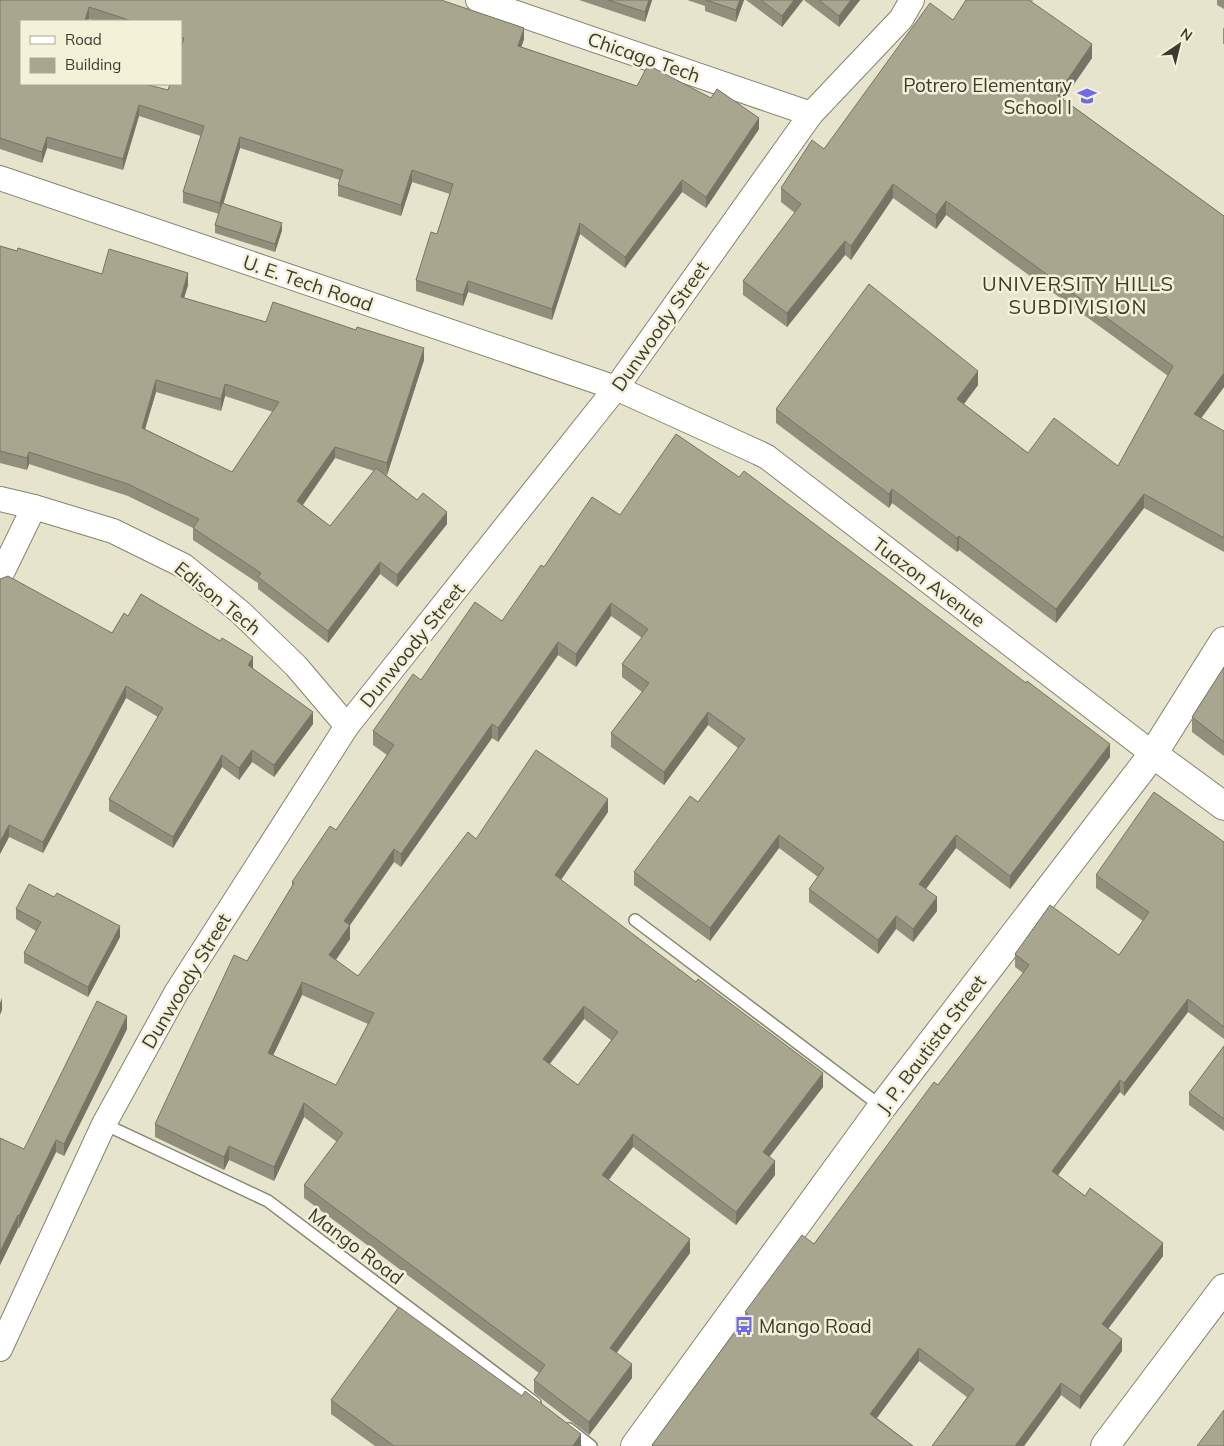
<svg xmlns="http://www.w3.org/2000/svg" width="1224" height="1446" viewBox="0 0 1224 1446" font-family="Mulish,sans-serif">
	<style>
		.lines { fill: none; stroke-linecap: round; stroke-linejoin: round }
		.service-casing { stroke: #87846e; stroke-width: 14 }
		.minor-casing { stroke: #87846e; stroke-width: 26 }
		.tertiary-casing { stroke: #87846e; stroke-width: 30 }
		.service { stroke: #fff; stroke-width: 11 }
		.minor { stroke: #fff; stroke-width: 24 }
		.tertiary { stroke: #fff; stroke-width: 28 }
		.wall { fill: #918f7b; fill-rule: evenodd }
		.shaded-wall { fill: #767464 }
		.building { fill: #a9a68f; stroke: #767464; fill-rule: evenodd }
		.labels { text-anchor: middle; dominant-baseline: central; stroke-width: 5; stroke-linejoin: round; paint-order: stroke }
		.street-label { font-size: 19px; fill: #3c3b31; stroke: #f4f1d9 }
		.poi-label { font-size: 19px; fill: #3c3b31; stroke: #f4f1d9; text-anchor: end }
		.neighbourhood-label { font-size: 20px; letter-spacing: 1px; fill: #3d3a27; stroke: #f4f1d9 }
	</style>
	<rect width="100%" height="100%" fill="#e6e4cc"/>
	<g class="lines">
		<!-- service casing -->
		<g class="service-casing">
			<g id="service">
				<polyline points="635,920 882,1107"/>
				<polyline points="104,1124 268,1201 535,1403"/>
				<polyline points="569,1429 591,1446"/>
			</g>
		</g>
		<!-- minor casing -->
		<g class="minor-casing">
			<g id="minor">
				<polyline points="478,0 811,114"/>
				<polyline points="0,178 616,388 759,453 767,457 1153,754"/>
				<polyline points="0,499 34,507 113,531 184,566 240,612 296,666 347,726"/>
				<polyline points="0,577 34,507"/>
				<polyline points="0,1349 104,1124 176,993 347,726 616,388 811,114 901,19 912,0"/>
			</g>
		</g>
		<!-- tertiary casing -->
		<g class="tertiary-casing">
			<g id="tertiary">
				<polyline points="1153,754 1224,806"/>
				<polyline points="635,1446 882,1107 1153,754 1224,641"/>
				<polyline points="1105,1446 1224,1288"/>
			</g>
		</g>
		<!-- service -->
		<use href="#service" class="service"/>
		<!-- minor -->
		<use href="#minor" class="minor"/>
		<!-- tertiary -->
		<use href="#tertiary" class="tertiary"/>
	</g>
	<!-- wall -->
	<g class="wall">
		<path d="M0,0l524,39 -3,8 238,82 -53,79 -24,-16 -57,76 -45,-34 -28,86 -84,-28 -5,14 -47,-15v-11l21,-46 13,-40 -38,-12 -11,34 -63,-20v-11l2,-5 -100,-32 -17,55 59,27 -7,22 -60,-19v-8l4,-11 -36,-11v-11l18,-56 -62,-20 -16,54 -76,-22 -5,15 -42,-14zM89,19l8,2h84v63l-13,6 -147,-6z"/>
		<polygon points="579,0 652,0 645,22"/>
		<polygon points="687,0 744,0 736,22 705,11 705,6"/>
		<polygon points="746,0 803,0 782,27"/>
		<polygon points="804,0 860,0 839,27"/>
		<polygon points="1033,0 1032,2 1092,58 1063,99 1224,216 1224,387 1201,418 1224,431 1224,552 1144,508 1056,623 959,550 957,552 892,503 889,508 776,423 776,409 978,385 964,404 1028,453 1118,466 1168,376 946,215 936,229 893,198 851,260 845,255 787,327 743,295 743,281 795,213 781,202 781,188 824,149 953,20"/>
		<polygon points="1217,0 1224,0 1224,9 1217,5"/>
		<polygon points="1224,27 1224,44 1223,44 1223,29"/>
		<path d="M0,246l102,28 86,11 -4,13 82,24 158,38 -37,115 -2,-1 62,50 -50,63 -17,-13 -52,69 -70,-54v-6l-65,-43v-12l-65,-32 -99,-32 -2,6 -27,-7zM156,392l65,19 4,-15 48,16 -41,60 -87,-43zM335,458l39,13 -44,55 -27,-21z"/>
		<path d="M620,515l490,242 -100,132 -54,-41 -30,41 11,22 -24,31 -17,-13 -18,25 -69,-52v-13l9,-12 -39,-29 -69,93 -76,-56v-13l64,-70 40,-54 -30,-23 -44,60 -53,-38v-14l31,-41 -20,-15v-13l20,-26 -31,-22 -35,51 -18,-12 -60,87 -6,-4 -91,129 -7,-5 -44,63v14l-14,21 22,16 118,-137 132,-27 -47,68 262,207 -54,70 6,18 -39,50 -103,-78 -24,33 81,73 -74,100 16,25 -43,57 -55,-42v-13l5,-7 -235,-175v-13l33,-43 -33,-25 -30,64 -45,-21 -5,10 -69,-33v-13l92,-163 45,-75v-4l44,-52 51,-75 -14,-10v-14l48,-51 81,-59 42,-54zM302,995l66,29 -32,61 -63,-30zM584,1019l27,21 -33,45 -28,-21z"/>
		<polygon points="0,579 112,633 128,616 253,668 313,724 274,777 252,762 239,780 222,767 173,848 109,811 109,799 158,717 126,698 43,853 9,837 0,854"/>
		<polygon points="1224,667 1224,756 1192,732 1192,717"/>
		<polygon points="1224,842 1224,1039 1188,1012 1124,1096 1120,1092 1058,1175 1163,1256 1108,1328 1122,1351 1080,1409 1061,1395 1024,1446 932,1446 967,1397 919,1361 877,1418 913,1446 652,1446 652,1445 745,1317 745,1312 814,1244 938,1085 1023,973 1015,967 1015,954 1119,955 1143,921 1096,888 1096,875"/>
		<polygon points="16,909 120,937 88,997 24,963 24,953 36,931 16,919"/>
		<polygon points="127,1029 64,1156 56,1152 19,1228 18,1228 0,1265 0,1138 24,1149"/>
		<polygon points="1224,1046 1224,1131 1189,1105 1189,1093"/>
		<polygon points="522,1396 581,1446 375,1446 331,1414 331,1400"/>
	</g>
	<!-- shaded-wall -->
	<g class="shaded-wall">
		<polygon points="649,0 652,0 645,22 645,12"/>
		<polygon points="740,0 744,0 736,22 736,10"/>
		<polygon points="794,0 803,0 782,27 782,16"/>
		<polygon points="851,0 860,0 839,27 839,16"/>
		<polygon points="89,7 89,19 88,21 85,21"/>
		<polygon points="524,28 524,39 518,57 518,46"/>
		<polygon points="1092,44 1092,58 1057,109 1057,95"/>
		<polygon points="139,105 139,116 123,170 123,159"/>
		<polygon points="759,118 759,129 706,208 706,197"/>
		<polygon points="47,137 47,148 42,163 42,152"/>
		<polygon points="240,137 240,148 220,215 220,203"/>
		<polygon points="412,170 412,182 401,216 401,205"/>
		<polygon points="682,180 682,192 625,268 625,257"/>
		<polygon points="893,184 893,198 851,260 851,246"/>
		<polygon points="946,201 946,215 936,229 936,215"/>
		<polygon points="282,223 282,230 275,252 275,244"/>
		<polygon points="580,223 580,234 552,320 552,309"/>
		<polygon points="845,241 845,255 787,327 787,313"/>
		<polygon points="188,273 188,285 181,308 181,297"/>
		<polygon points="468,281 468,292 463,306 463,295"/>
		<polygon points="424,348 424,360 387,475 387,463"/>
		<polygon points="978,371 978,385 957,413 957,399"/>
		<polygon points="1224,373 1224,387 1194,428 1194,414"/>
		<polygon points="156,380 156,392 142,439 142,428"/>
		<polygon points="225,384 225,396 221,411 221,399"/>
		<polygon points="335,447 335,458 297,513 297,501"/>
		<polygon points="29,452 29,464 27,470 27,458"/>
		<polygon points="892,489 892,503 889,508 889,494"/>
		<polygon points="1144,494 1144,508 1056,623 1056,609"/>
		<polygon points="447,512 447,524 397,587 397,575"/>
		<polygon points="959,536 959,550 957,552 957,538"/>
		<polygon points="380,562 380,574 328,643 328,631"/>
		<polygon points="611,603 611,616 576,667 576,654"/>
		<polygon points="558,642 558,655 498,742 498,728"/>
		<polygon points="253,657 253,669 248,665"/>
		<polygon points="126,686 126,698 43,853 43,842"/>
		<polygon points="313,712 313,724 274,777 274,765"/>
		<polygon points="708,712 708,725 664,785 664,772"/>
		<polygon points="492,724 492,738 401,867 401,854"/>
		<polygon points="1110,744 1110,757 1010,889 1010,876"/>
		<polygon points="252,750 252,762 239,780 239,768"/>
		<polygon points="222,755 222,767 173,848 173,837"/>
		<polygon points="608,799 608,812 555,888 555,875"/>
		<polygon points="9,825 9,837 0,854 0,842"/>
		<polygon points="779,835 779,848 710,941 710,928"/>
		<polygon points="956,835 956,848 919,898 919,884"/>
		<polygon points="394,849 394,862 350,925 350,939 329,969 329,955 344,921"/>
		<polygon points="937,897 937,911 913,942 913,929"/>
		<polygon points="896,916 896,929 878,954 878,940"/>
		<polygon points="120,926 120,937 88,997 88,987"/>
		<polygon points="302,982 302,995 268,1066 268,1053"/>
		<polygon points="2,998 2,1010 0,1015 0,1003"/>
		<polygon points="1188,999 1188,1012 1124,1096 1124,1083"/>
		<polygon points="584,1006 584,1019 543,1072 543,1059"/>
		<polygon points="127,1016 127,1029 64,1156 64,1144"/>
		<polygon points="823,1073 823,1087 763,1165 763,1152"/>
		<polygon points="1120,1080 1120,1092 1052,1183 1052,1171"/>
		<polygon points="304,1103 304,1117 274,1181 274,1167"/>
		<polygon points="633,1134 633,1147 602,1188 602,1175"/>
		<polygon points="56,1140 56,1152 19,1228 19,1216"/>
		<polygon points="229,1146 229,1160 224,1170 224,1157"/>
		<polygon points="775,1161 775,1175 736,1225 736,1212"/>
		<polygon points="18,1215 18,1228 0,1265 0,1252"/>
		<polygon points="690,1239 690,1253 610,1362 610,1348"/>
		<polygon points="1163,1243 1163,1256 1102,1337 1102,1324"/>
		<polygon points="1122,1339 1122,1351 1080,1409 1080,1396"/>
		<polygon points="919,1348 919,1361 870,1427 870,1414"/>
		<polygon points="632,1364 632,1378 589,1435 589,1422"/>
		<polygon points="1061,1383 1061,1395 1024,1446 1015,1446"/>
		<polygon points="581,1434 581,1446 573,1446"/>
	</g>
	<!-- building -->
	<g class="building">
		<path d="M0,0h441l83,28 -6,18 119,40 11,-21 63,33 6,-9 42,29 -53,79 -24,-17 -57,77 -45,-34 -28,86 -84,-28 -5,14 -47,-15 15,-48 6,2 16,-50 -41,-14 -11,35 -63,-20 5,-15 -103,-33 -20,66 -37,-11 21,-66 -65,-21 -16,54 -76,-22 -5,15 -42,-14zM89,7l43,14h49v16l3,1 -3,10v36h-11l-2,6 -23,-6h-124v-63h64z"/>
		<polygon points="608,0 649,0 645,12"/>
		<polygon points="706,0 740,0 736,10"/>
		<polygon points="761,0 794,0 782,16"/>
		<polygon points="819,0 851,0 839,16"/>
		<polygon points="966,0 1029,0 1092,44 1057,95 1224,216 1224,373 1194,414 1224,431 1224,538 1144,494 1056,609 959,536 957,538 892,489 889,494 776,409 869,284 978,371 957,399 1028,453 1054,418 1118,466 1173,366 946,201 936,215 893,184 851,246 845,241 787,313 743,281 801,204 781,188 812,140 824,149 930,3 953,20"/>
		<polygon points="222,203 282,223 275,244 215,225"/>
		<path d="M0,246l17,5 1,-3 84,26 7,-25 79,24 -7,24 85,25 7,-20 83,28 1,-3 67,21 -37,115 -52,-16 -38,54 33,25 46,-58 41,32 6,-7 24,19 -50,63 -17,-13 -52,69 -70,-54 3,-4 -68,-45 6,-9 -71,-35 -99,-32 -2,6 -27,-7zM156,380l65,19 4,-15 54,18 -47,70 -90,-44z"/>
		<path d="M676,434l63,43 5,-6 282,212 1,-2 83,63 -100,132 -54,-41 -37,49 18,13 -24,32 -17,-13 -18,24 -69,-51 15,-21 -45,-33 -69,93 -76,-56 56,-76 8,6 47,-63 -37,-27 -44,60 -53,-39 38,-50 -27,-19 26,-35 -37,-26 -35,51 -18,-12 -60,86 -6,-4 -91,130 -7,-5 -50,72 6,4 -21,30 29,21 110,-144 8,7 60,-89 72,49 -53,76 141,107 2,-3 125,94 -60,79 12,9 -39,51 -103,-78 -31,41 88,64 -80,109 22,16 -43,58 -55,-42 11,-15 -241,-180 39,-52 -39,-30 -30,64 -45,-21 -5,11 -69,-33 79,-169 13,6 47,-78 -2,-1 38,-56 6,4 58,-85 -21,-14 40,-57 8,6 54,-78 27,19 39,-56 3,2 48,-70 28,18zM302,982l72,31 -38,72 -68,-32zM584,1006l34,26 -40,53 -35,-26z"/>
		<polygon points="8,576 112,633 124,613 128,616 141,594 220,641 222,638 253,657 248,665 313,712 274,765 252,750 239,768 222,755 173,837 109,799 163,708 126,686 43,842 9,825 0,842 0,579"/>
		<polygon points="1224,667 1224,742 1192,717"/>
		<polygon points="1154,792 1224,842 1224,1027 1188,999 1124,1083 1120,1080 1052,1171 1085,1196 1090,1188 1163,1243 1102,1324 1122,1339 1080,1396 1061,1383 1015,1446 932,1446 974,1389 919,1348 870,1414 913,1446 654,1446 652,1445 748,1314 745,1312 802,1235 814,1244 934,1082 938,1085 1029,965 1015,954 1050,905 1119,955 1149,912 1096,875"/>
		<polygon points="29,884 54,897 57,893 120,926 88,987 24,953 41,922 16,909"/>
		<polygon points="97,1001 127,1016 64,1144 56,1140 19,1216 18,1215 0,1252 0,1138 24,1149"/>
		<polygon points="1224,1046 1224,1119 1189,1093"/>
		<polygon points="399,1307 522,1396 525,1391 581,1434 573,1446 394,1446 331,1400"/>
		<polygon points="1224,1410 1224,1446 1197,1446"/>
	</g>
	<!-- icons -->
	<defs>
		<g id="school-bare" transform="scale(1.5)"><path d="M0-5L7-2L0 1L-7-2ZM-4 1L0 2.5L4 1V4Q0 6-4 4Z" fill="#706ae4" stroke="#f4f1d9" stroke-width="2.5" paint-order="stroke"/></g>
		<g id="bus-bare" transform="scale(1.5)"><path d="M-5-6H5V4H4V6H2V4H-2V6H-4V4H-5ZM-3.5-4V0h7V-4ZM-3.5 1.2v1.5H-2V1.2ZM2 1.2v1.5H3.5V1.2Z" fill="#706ae4" stroke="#f4f1d9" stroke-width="2.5" paint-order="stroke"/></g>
	</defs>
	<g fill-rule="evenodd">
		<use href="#school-bare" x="1087" y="96"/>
		<use href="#bus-bare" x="744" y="1326"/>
	</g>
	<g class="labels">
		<!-- street labels -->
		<g class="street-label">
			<text transform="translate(644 57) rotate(19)">Chicago Tech</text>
			<text transform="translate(308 283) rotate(19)">U. E. Tech Road</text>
			<text transform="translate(660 326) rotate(-55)">Dunwoody Street</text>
			<text transform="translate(929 582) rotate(37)">Tuazon Avenue</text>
			<text transform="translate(218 598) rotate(39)">Edison Tech</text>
			<text transform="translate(412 645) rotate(-51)">Dunwoody Street</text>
			<text transform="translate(186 981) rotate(-59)">Dunwoody Street</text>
			<text transform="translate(931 1044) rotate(-53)">J. P. Bautista Street</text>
			<text transform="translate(356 1246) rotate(37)">Mango Road</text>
		</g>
		<!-- poi labels -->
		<g class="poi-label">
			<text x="1072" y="85">Potrero Elementary<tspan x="1072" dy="22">School I</tspan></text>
			<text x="759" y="1326" text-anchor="start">Mango Road</text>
		</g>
		<!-- neighbourhood labels -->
		<g class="neighbourhood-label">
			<text x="1078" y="283">UNIVERSITY HILLS<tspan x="1078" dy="23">SUBDIVISION</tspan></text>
		</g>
	</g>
	<!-- legend -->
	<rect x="20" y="20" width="162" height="65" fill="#f4f1d9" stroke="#aaa896"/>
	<rect x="30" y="36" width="25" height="8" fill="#ffffff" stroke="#aaa896"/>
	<text x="65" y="45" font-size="15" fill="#3c3b31">Road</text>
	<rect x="30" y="58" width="25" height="15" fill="#a9a68f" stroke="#aaa896"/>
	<text x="65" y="70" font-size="15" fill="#3c3b31">Building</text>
	<!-- north arrow -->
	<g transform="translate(1179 45) rotate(35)" stroke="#f4f1d9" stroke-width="4" paint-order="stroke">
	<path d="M0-4L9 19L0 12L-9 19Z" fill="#3c3b31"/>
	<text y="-8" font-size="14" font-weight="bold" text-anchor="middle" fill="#3c3b31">N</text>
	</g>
</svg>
